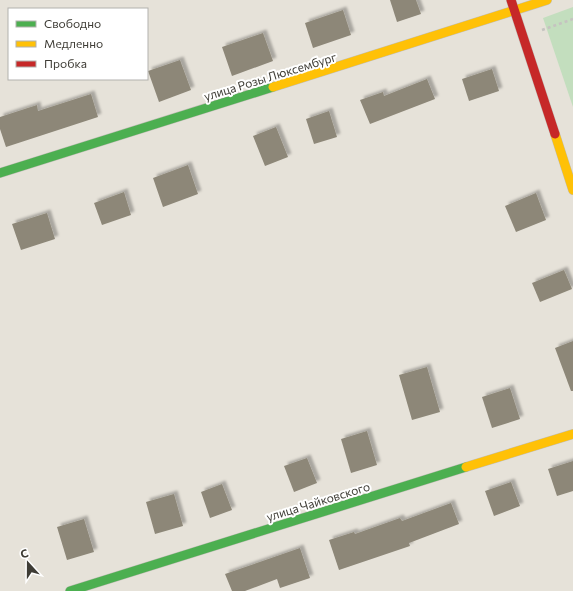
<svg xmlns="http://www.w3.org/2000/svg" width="573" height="591" viewBox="0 0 573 591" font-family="Commissioner,sans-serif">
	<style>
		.green { fill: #c3debe }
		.building { fill: #8d8778; filter: url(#shadow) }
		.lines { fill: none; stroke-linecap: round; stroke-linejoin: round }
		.fast-casing { stroke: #c1beb7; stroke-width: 10 }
		.slow-casing { stroke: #c1beb7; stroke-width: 10 }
		.jam-casing { stroke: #c1beb7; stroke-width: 10 }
		.path { stroke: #c5c3c0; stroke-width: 2.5; stroke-dasharray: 3 3; stroke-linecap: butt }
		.fast { stroke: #4caf50; stroke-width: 9 }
		.slow { stroke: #ffc107; stroke-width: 9 }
		.jam { stroke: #c62828; stroke-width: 9 }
		.labels { text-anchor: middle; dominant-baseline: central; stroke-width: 4; stroke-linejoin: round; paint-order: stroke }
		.street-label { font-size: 12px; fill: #3e3c35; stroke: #fff }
	</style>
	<defs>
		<filter id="shadow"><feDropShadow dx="3.5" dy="-3.5" stdDeviation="1" flood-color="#0004"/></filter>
	</defs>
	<rect width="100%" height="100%" fill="#e6e2d9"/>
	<!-- green -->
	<polygon class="green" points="573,7 573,107 543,18"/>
	<!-- building -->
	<g class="building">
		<polygon points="390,0 416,0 421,14 397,22"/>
		<polygon points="343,10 351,35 313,48 305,23"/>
		<polygon points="263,33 273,61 232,76 222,47"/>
		<polygon points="180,60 191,90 159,102 148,71"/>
		<polygon points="492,69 499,91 469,101 462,79"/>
		<polygon points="427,79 435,99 370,124 360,100 383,92 384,96"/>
		<polygon points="91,94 98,117 6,147 0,129 0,117 37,105 38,111"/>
		<polygon points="329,111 337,137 314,144 306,119"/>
		<polygon points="276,127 288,157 265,166 253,136"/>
		<polygon points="188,165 198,194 163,207 153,178"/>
		<polygon points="124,192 131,215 102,225 94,203"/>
		<polygon points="536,193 546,220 516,232 505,206"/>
		<polygon points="47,213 55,239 21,250 12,224"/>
		<polygon points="564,270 572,289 540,302 532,283"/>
		<polygon points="573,341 573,391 571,391 555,348"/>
		<polygon points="427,367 440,412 412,420 399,375"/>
		<polygon points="510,388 520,419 492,428 482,397"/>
		<polygon points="367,431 377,465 351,473 341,439"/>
		<polygon points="307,458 317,483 294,492 284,466"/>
		<polygon points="573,461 573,491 557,496 548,469"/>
		<polygon points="511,482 520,506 494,516 485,491"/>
		<polygon points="222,484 232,510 210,518 201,492"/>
		<polygon points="174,494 183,526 155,534 146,502"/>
		<polygon points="451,503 459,524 409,543 410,546 339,570 329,540 354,532 355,534 400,518 402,521"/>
		<polygon points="84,519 94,552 67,560 57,527"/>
		<polygon points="300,548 310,578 280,588 277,579 245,591 232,591 225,574"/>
	</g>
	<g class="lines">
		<!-- fast casing -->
		<g class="fast-casing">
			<g id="fast">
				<polyline points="0,173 273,87"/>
				<polyline points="70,591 466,467"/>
			</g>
		</g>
		<!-- slow casing -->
		<g class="slow-casing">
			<g id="slow">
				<polyline points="273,87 547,0"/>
				<polyline points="555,134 573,190"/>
				<polyline points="466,467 573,434"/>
			</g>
		</g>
		<!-- jam casing -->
		<g class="jam-casing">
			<polyline id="jam" points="511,0 555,134"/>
		</g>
		<!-- path -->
		<polyline class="path" points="542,30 573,19"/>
		<!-- fast -->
		<use href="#fast" class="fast"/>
		<!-- slow -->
		<use href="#slow" class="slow"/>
		<!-- jam -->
		<use href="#jam" class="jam"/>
	</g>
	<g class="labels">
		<!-- street labels -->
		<g class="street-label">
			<text transform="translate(270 76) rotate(-17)">улица Розы Люксембург</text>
			<text transform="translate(318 501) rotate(-17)">улица Чайковского</text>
		</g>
	</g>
	<!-- legend -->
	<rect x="8" y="8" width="140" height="72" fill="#ffffff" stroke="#b2b1ae"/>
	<rect x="16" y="21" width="20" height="6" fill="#4caf50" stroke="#b2b1ae"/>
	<text x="44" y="28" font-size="12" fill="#3e3c35">Свободно</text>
	<rect x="16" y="41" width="20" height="6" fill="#ffc107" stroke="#b2b1ae"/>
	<text x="44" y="48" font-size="12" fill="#3e3c35">Медленно</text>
	<rect x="16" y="61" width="20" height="6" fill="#c62828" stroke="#b2b1ae"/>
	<text x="44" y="68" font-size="12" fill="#3e3c35">Пробка</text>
	<!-- north arrow -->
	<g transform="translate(28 563) rotate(339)" stroke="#ffffff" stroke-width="3" paint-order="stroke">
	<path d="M0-3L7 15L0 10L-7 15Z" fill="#3e3c35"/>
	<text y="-6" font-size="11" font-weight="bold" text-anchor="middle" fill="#3e3c35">С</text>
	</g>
</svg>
